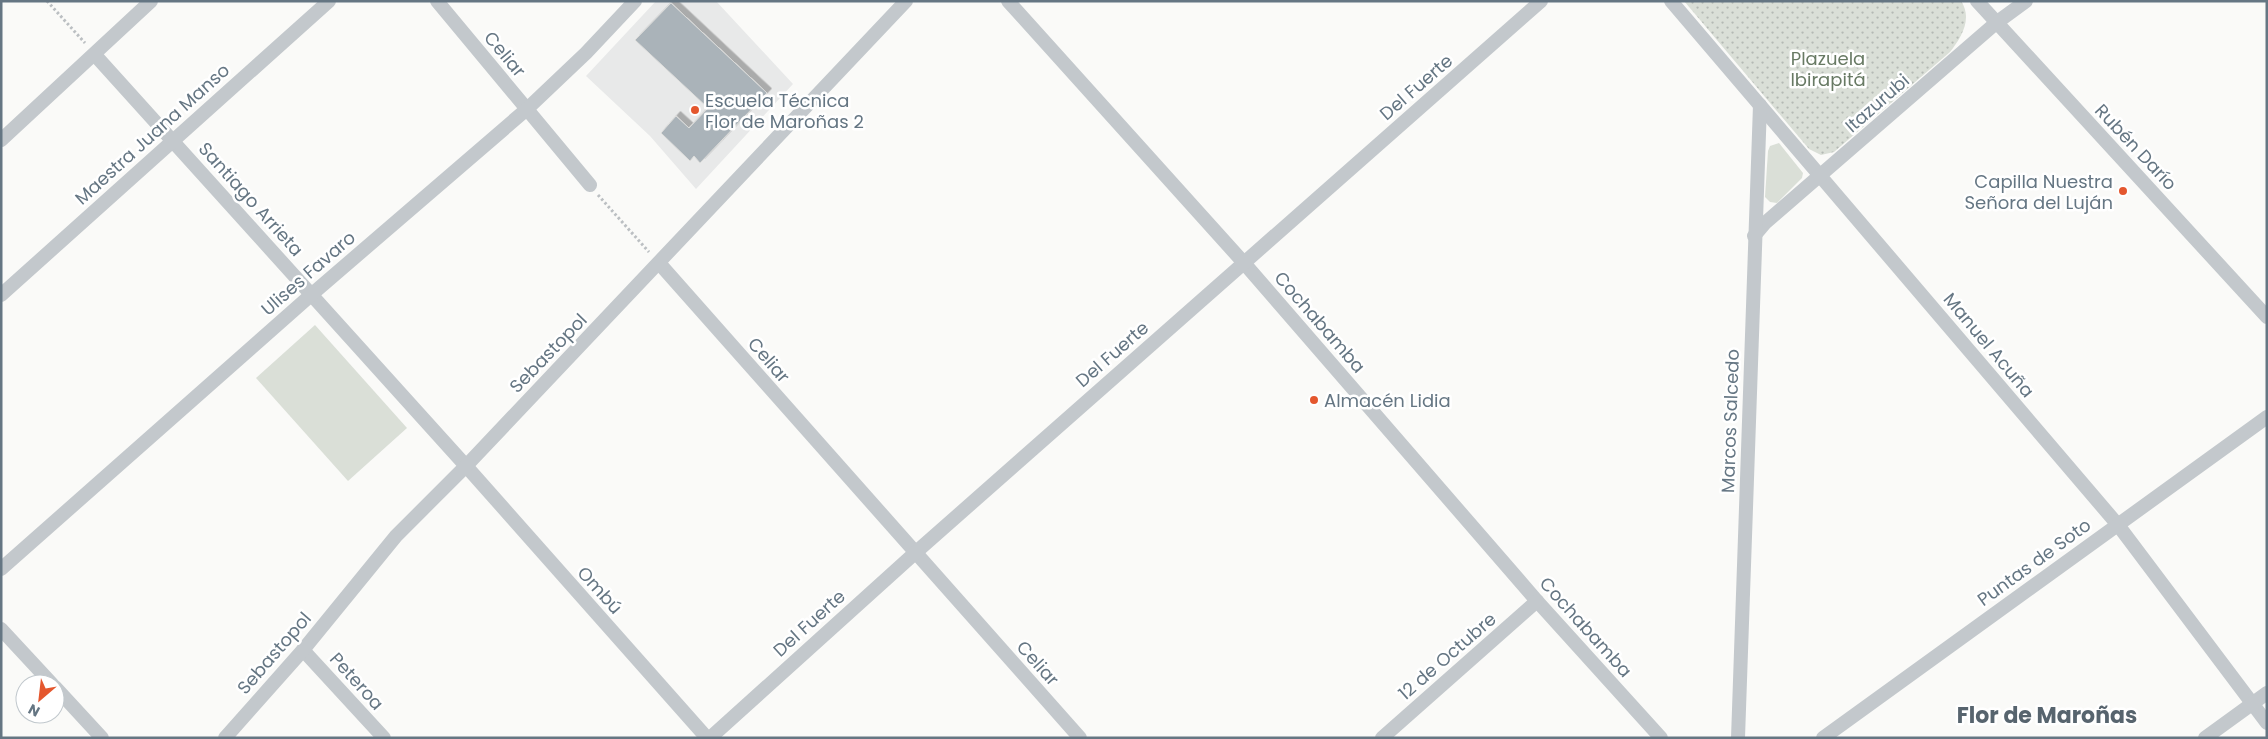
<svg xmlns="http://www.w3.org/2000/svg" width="2268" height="739" viewBox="0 0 2268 739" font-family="Poppins,sans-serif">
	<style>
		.built { fill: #e8e9e9 }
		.grass { fill: #dadfd7 }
		.park { fill: url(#park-dots) }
		.building { fill: #aab3b9; stroke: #dcdcda; filter: url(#shadow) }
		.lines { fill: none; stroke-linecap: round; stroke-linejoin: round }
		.path { stroke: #bbbfc2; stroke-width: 3; stroke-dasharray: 2.5 2.5; stroke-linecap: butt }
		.minor { stroke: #c3c8cc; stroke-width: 14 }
		.poi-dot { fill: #e4572e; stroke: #fff; stroke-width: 2 }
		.labels { text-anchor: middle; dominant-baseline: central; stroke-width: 5; stroke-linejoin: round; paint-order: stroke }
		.street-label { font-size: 18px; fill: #657683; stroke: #fff }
		.park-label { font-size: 18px; fill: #687a64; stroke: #fff }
		.poi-label { font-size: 18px; fill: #657683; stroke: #fff; text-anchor: start }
		.district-label { font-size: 22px; font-weight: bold; fill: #57646e; stroke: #fff }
	</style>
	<defs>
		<pattern id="park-dots" width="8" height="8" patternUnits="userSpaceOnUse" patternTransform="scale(1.25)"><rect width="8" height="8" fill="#dadfd7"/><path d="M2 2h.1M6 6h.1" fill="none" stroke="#b4b9b4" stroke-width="1.8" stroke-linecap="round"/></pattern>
		<filter id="shadow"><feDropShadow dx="4.5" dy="-4.5" stdDeviation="0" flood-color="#0004"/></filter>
	</defs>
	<rect width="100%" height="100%" fill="#fafaf8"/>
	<!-- built -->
	<polygon class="built" points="656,1 716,1 793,84 696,189 650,136 586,76"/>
	<!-- grass -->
	<g class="grass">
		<polygon points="1779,143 1803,173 1802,178 1777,203 1770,202 1765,197 1768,151 1770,146"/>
		<polygon points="315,325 407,428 348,481 256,378"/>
	</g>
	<!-- park -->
	<path class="park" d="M1684,1h277c12,18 0,37 -11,51l-116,100 -13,3 -12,-6z"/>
	<!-- building -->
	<polygon class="building" points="671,3 767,93 700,163 694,156 690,161 661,133 676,116 689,128 708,108 635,40"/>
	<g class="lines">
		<!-- path -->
		<g class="path">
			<polyline points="47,1 85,43"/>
			<polyline points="598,195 649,252"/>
		</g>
		<!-- minor -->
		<g class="minor">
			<polyline points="437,1 590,185"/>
			<polyline points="1008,1 1244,263 1537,601 1661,738"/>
			<polyline points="1671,1 2118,525 2267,723"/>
			<polyline points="1977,1 2267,317"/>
			<polyline points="95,55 466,466 707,738"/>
			<polyline points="1,140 151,1"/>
			<polyline points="1754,236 1765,223 1996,23 2026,1"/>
			<polyline points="659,263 1080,738"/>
			<polyline points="1,295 329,1"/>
			<polyline points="1,569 311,295 527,109 586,53 635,1"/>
			<polyline points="1,629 52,684"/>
			<polyline points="303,650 384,738"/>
			<polyline points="55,687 102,738"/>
			<polyline points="225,738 303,650 396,536 466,466 906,1"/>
			<polyline points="710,738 915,553 1541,1"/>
			<polyline points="1382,738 1537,601"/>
			<polyline points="1738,738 1760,105"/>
			<polyline points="1823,738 2267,417"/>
			<polyline points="2205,738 2267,693"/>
		</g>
	</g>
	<!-- markers -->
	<g class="poi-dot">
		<circle cx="695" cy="110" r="5"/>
		<circle cx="2123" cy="191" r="5"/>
		<circle cx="1314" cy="400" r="5"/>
	</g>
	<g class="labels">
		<!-- street labels -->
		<g class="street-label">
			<text transform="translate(505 54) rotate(50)">Celiar</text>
			<text transform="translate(1416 87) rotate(-41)">Del Fuerte</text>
			<text transform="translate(1877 103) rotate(-41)">Itazurubi</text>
			<text transform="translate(152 134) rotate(-42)">Maestra Juana Manso</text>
			<text transform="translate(2136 147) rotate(47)">Rubén Darío</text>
			<text transform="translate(251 199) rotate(48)">Santiago Arrieta</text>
			<text transform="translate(308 273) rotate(-41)">Ulises Favaro</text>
			<text transform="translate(1320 322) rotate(49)">Cochabamba</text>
			<text transform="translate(1989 345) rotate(50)">Manuel Acuña</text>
			<text transform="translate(548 353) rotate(-46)">Sebastopol</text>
			<text transform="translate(1112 354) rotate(-41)">Del Fuerte</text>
			<text transform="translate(769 360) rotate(49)">Celiar</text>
			<text transform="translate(1730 421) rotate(-88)">Marcos Salcedo</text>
			<text transform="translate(2034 562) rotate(-36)">Puntas de Soto</text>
			<text transform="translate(600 590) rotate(48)">Ombú</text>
			<text transform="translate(809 623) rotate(-42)">Del Fuerte</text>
			<text transform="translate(1586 627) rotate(48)">Cochabamba</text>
			<text transform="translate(274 653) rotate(-49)">Sebastopol</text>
			<text transform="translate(1447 656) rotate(-41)">12 de Octubre</text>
			<text transform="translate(1038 663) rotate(48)">Celiar</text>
			<text transform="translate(357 681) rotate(48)">Peteroa</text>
		</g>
		<!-- park labels -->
		<g class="park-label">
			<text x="1828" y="58">Plazuela<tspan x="1828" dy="21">Ibirapitá</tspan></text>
		</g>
		<!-- poi labels -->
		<g class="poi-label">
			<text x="705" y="100">Escuela Técnica<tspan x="705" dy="21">Flor de Maroñas 2</tspan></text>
			<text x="2113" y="181" text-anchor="end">Capilla Nuestra<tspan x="2113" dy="21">Señora del Luján</tspan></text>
			<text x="1324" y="400">Almacén Lidia</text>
		</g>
		<!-- district labels -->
		<g class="district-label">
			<text x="2047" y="715">Flor de Maroñas</text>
		</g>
	</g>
	<!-- border -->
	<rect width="2268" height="739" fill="none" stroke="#657683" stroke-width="5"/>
	<!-- north arrow -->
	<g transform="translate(40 699) rotate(208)"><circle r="24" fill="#ffffff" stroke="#c1c8cd"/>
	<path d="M0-4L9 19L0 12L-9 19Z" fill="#e4572e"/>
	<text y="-8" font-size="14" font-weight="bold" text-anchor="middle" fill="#657683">N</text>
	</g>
</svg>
